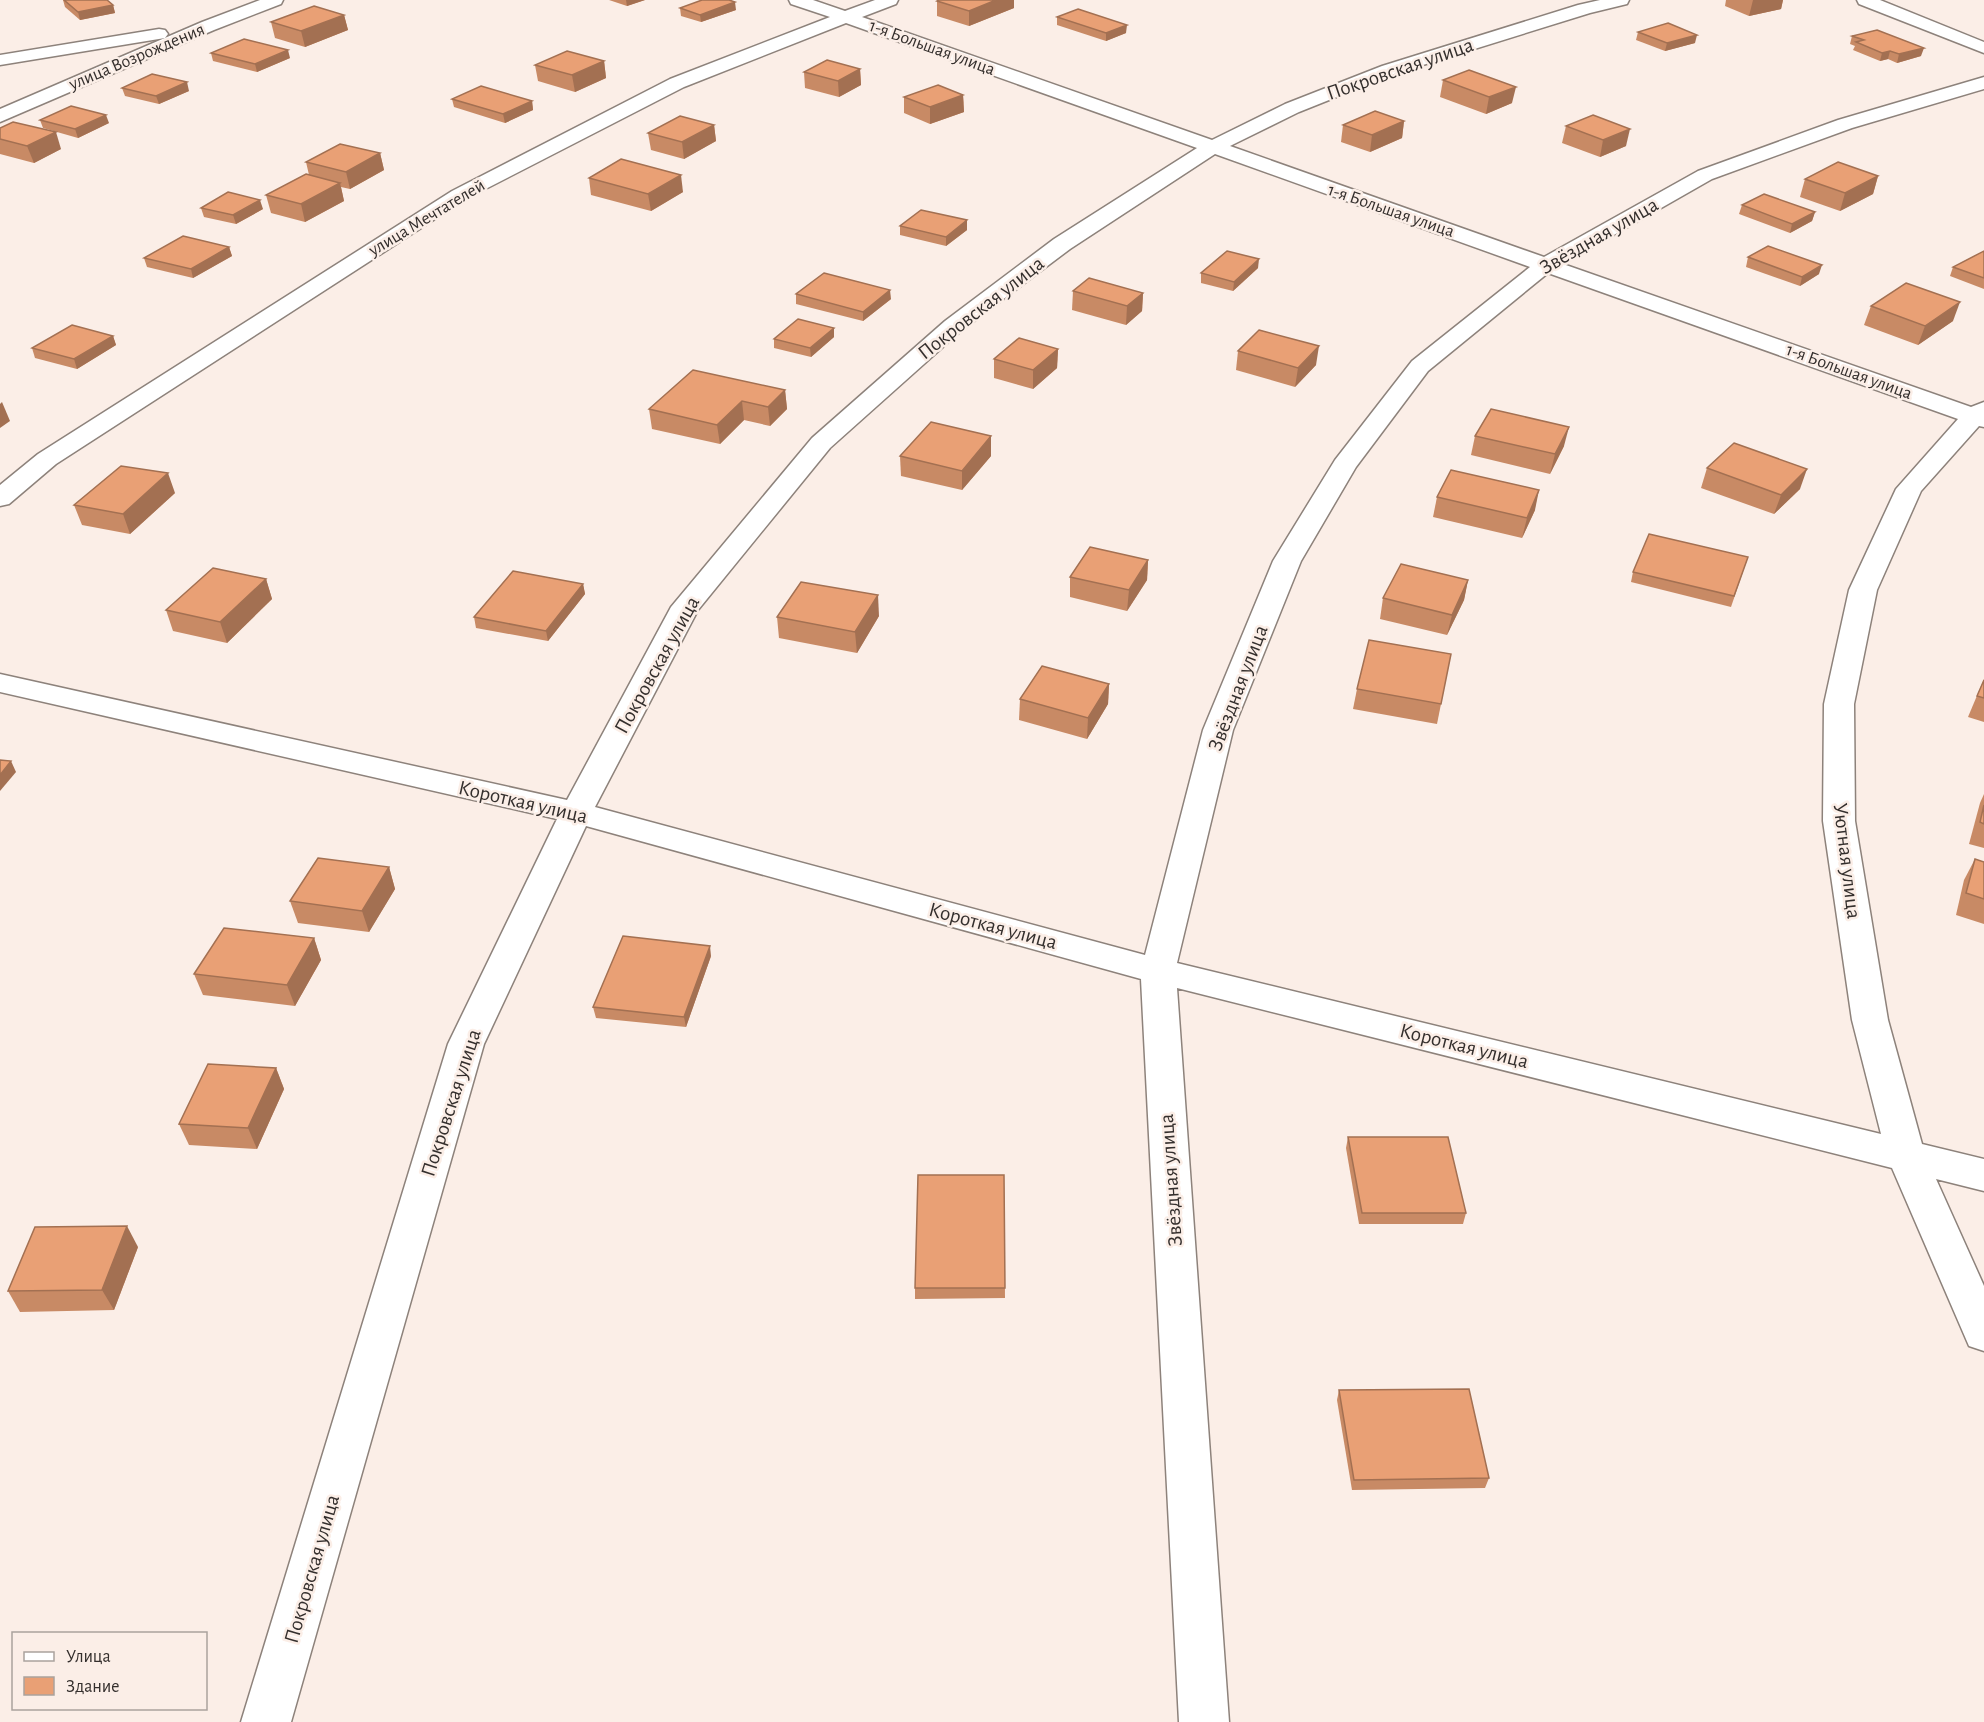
<svg xmlns="http://www.w3.org/2000/svg" width="1984" height="1722" viewBox="0 0 1984 1722" font-family="'Alegreya Sans',sans-serif">
	<style>
		.lines { fill: none; stroke-linecap: round; stroke-linejoin: round }
		.street-casing { stroke: #8d827b; stroke-width: 3 }
		.street { fill: #fff; fill-rule: evenodd }
		.wall { fill: #c88a65 }
		.shaded-wall { fill: #a37052 }
		.building { fill: #e9a075; stroke: #a37052; stroke-width: 1.5 }
		.labels { text-anchor: middle; dominant-baseline: central; stroke-width: 5; stroke-linejoin: round; paint-order: stroke }
		.far-street-label { font-size: 18px; fill: #342f2d; stroke: #fbeee7 }
		.street-label { font-size: 21px; fill: #342f2d; stroke: #fbeee7 }
	</style>
	<rect width="100%" height="100%" fill="#fbeee7"/>
	<g class="lines">
		<!-- street casing -->
		<g class="street-casing">
			<g id="street">
				<polygon points="260,0 283,0 281,4 214,30 0,122 0,109 202,22"/>
				<path d="M789,0h24l32,11 30,-11h23l-2,4 -34,13 350,123 73,-36 97,-38 196,-61 22,-5h29l-2,4 -37,9 -196,61 -95,38 -69,34 314,111 154,-86 140,-51 146,-43v12l-132,39 -140,51 -149,85 408,143 13,-5v25l-5,-1 -58,65 -44,99 -23,114 1,117 33,199 34,124 62,15v32l-48,-12 48,107v65l-15,-5 -77,-178 -715,-180 52,734h-50l-38,-743 -555,-153 -102,218 -193,678h-50l207,-678 109,-225 -557,-127v-18l567,126 104,-193 141,-169 133,-117 109,-82 143,-91 -351,-125 -162,64 -218,112 -410,265 -47,40 -9,2v-21l38,-31 414,-263 218,-112 160,-62 -39,-13zM1215,154l315,113 -118,94 -77,99 -62,101 -70,169 -58,225 -550,-148 103,-197 132,-162 131,-117 109,-82zM1548,273l410,146 -62,70 -47,101 -25,114 -1,117 29,199 29,114 -704,-171 56,-233 68,-169 55,-94 72,-96z"/>
				<polygon points="1857,0 1880,0 1984,42 1984,53 1859,4"/>
				<polygon points="159,29 165,30 168,34 165,38 0,65 0,55"/>
			</g>
		</g>
		<!-- street -->
		<use href="#street" class="street"/>
	</g>
	<!-- wall -->
	<g class="wall">
		<polygon points="63,0 107,0 113,5 115,13 80,20 65,7"/>
		<polygon points="609,0 645,0 627,6"/>
		<polygon points="1726,0 1783,0 1781,9 1749,16 1725,6"/>
		<polygon points="937,1 1014,8 969,26 937,16"/>
		<polygon points="680,8 736,10 701,22 681,16"/>
		<polygon points="344,15 348,30 305,47 275,38 271,22"/>
		<polygon points="1057,17 1126,33 1106,41 1057,25"/>
		<polygon points="1638,32 1695,43 1665,51 1636,40"/>
		<polygon points="1852,36 1921,56 1897,63 1888,59 1880,61 1853,50 1855,46 1850,44"/>
		<polygon points="211,53 290,58 257,72 213,61"/>
		<polygon points="604,61 606,78 575,92 538,81 535,65"/>
		<polygon points="860,69 861,85 839,97 805,88 804,72"/>
		<polygon points="1443,80 1512,103 1486,114 1440,97"/>
		<polygon points="122,88 189,91 159,104 125,96"/>
		<polygon points="963,95 964,112 930,124 904,113 904,97"/>
		<polygon points="452,99 532,101 533,110 505,123 454,107"/>
		<polygon points="40,120 109,123 78,138 43,128"/>
		<polygon points="1404,121 1402,138 1370,152 1341,142 1343,125"/>
		<polygon points="714,125 716,141 684,159 651,150 648,133"/>
		<polygon points="1566,126 1626,146 1600,157 1562,143"/>
		<polygon points="0,128 61,149 34,163 0,154"/>
		<polygon points="380,153 384,170 350,189 341,187 344,201 305,222 271,213 266,195 309,175 306,162"/>
		<polygon points="1878,176 1873,194 1840,211 1800,197 1805,179"/>
		<polygon points="589,178 683,192 651,211 591,195"/>
		<polygon points="1742,205 1815,212 1812,221 1790,233 1739,214"/>
		<polygon points="201,208 263,209 236,224 204,217"/>
		<polygon points="900,226 967,230 946,246 900,235"/>
		<polygon points="229,247 232,256 193,278 147,267 144,258"/>
		<polygon points="1984,251 1984,289 1950,276 1953,267"/>
		<polygon points="1748,257 1819,274 1800,286 1746,267"/>
		<polygon points="1258,268 1233,291 1201,283 1201,273"/>
		<polygon points="1073,291 1143,293 1142,311 1126,325 1072,310"/>
		<polygon points="796,294 891,299 863,321 796,304"/>
		<polygon points="1871,306 1953,321 1918,345 1864,325"/>
		<polygon points="834,328 834,337 811,357 774,348 774,339"/>
		<polygon points="113,336 116,345 77,369 35,358 32,348"/>
		<polygon points="1058,349 1057,368 1033,389 994,378 994,359"/>
		<polygon points="1238,351 1316,365 1295,387 1236,370"/>
		<polygon points="785,390 787,409 770,426 744,420 720,444 652,429 649,409"/>
		<polygon points="1475,436 1564,446 1550,474 1471,455"/>
		<polygon points="900,456 991,456 962,490 901,476"/>
		<polygon points="1707,468 1800,489 1774,514 1701,488"/>
		<polygon points="175,493 130,534 82,525 74,505"/>
		<polygon points="1437,497 1535,510 1522,538 1433,517"/>
		<polygon points="1748,557 1731,607 1631,582 1633,572"/>
		<polygon points="1148,560 1147,580 1127,611 1070,597 1070,577"/>
		<polygon points="266,579 272,599 227,643 173,631 166,610"/>
		<polygon points="1468,580 1464,600 1447,635 1380,619 1383,598"/>
		<polygon points="583,584 585,594 548,641 476,628 474,617"/>
		<polygon points="879,616 857,653 779,638 777,617"/>
		<polygon points="1451,654 1437,724 1353,709 1357,689"/>
		<polygon points="1984,679 1984,722 1968,717"/>
		<polygon points="1109,684 1108,704 1087,739 1019,720 1020,699"/>
		<polygon points="1984,794 1984,848 1969,844 1980,803"/>
		<polygon points="1975,859 1984,862 1984,924 1956,915 1964,880"/>
		<polygon points="389,867 395,889 369,932 298,923 290,901"/>
		<polygon points="314,938 321,960 295,1006 203,995 194,974"/>
		<polygon points="711,956 686,1027 596,1018 593,1007"/>
		<polygon points="276,1068 284,1089 257,1149 189,1145 179,1124"/>
		<polygon points="1348,1137 1466,1213 1463,1224 1359,1224 1346,1148"/>
		<polygon points="1004,1175 1005,1298 915,1299 915,1288"/>
		<polygon points="138,1247 114,1310 20,1312 8,1291"/>
		<polygon points="1339,1390 1489,1478 1485,1488 1352,1490 1337,1400"/>
	</g>
	<!-- shaded-wall -->
	<g class="shaded-wall">
		<polygon points="626,0 645,0 627,6"/>
		<polygon points="996,0 1014,0 1014,8 969,26 969,11"/>
		<polygon points="1753,0 1783,0 1781,9 1749,16"/>
		<polygon points="735,2 736,10 701,22 700,15"/>
		<polygon points="113,5 115,13 80,20 78,12"/>
		<polygon points="344,15 348,30 305,47 301,31"/>
		<polygon points="1127,25 1126,33 1106,41 1106,33"/>
		<polygon points="1697,35 1695,43 1665,51 1667,43"/>
		<polygon points="1924,48 1921,56 1897,63 1899,54"/>
		<polygon points="288,50 290,58 257,72 255,64"/>
		<polygon points="1890,51 1888,59 1880,61 1882,53"/>
		<polygon points="604,61 606,78 575,92 572,75"/>
		<polygon points="860,69 861,85 839,97 838,81"/>
		<polygon points="187,82 189,91 159,104 156,96"/>
		<polygon points="1516,87 1512,103 1486,114 1489,97"/>
		<polygon points="963,95 964,112 930,124 930,107"/>
		<polygon points="532,101 533,110 505,123 503,114"/>
		<polygon points="106,115 109,123 78,138 75,129"/>
		<polygon points="1404,121 1402,138 1370,152 1372,135"/>
		<polygon points="714,125 716,141 684,159 682,142"/>
		<polygon points="1630,129 1626,146 1600,157 1603,140"/>
		<polygon points="56,132 61,149 34,163 27,146"/>
		<polygon points="380,153 384,170 350,189 346,172"/>
		<polygon points="681,175 683,192 651,211 648,194"/>
		<polygon points="1878,176 1873,194 1840,211 1845,193"/>
		<polygon points="340,183 344,201 305,222 301,204"/>
		<polygon points="260,200 263,209 236,224 233,215"/>
		<polygon points="1815,212 1812,221 1790,233 1792,224"/>
		<polygon points="967,220 967,230 946,246 946,237"/>
		<polygon points="229,247 232,256 193,278 191,269"/>
		<polygon points="1259,259 1258,268 1233,291 1234,282"/>
		<polygon points="1822,265 1819,274 1800,286 1802,277"/>
		<polygon points="890,290 891,299 863,321 863,312"/>
		<polygon points="1143,293 1142,311 1126,325 1127,306"/>
		<polygon points="1960,302 1953,321 1918,345 1925,326"/>
		<polygon points="834,328 834,337 811,357 810,348"/>
		<polygon points="113,336 116,345 77,369 74,359"/>
		<polygon points="1319,346 1316,365 1295,387 1298,368"/>
		<polygon points="1058,349 1057,368 1033,389 1033,370"/>
		<polygon points="785,390 787,409 770,426 768,407"/>
		<polygon points="742,401 744,420 720,444 717,425"/>
		<polygon points="2,402 10,421 0,428 0,404"/>
		<polygon points="1569,427 1564,446 1550,474 1555,454"/>
		<polygon points="991,436 991,456 962,490 962,471"/>
		<polygon points="1807,469 1800,489 1774,514 1781,495"/>
		<polygon points="168,473 175,493 130,534 123,514"/>
		<polygon points="1539,490 1535,510 1522,538 1527,518"/>
		<polygon points="1148,560 1147,580 1127,611 1129,590"/>
		<polygon points="266,579 272,599 227,643 220,622"/>
		<polygon points="1468,580 1464,600 1447,635 1452,615"/>
		<polygon points="583,584 585,594 548,641 546,631"/>
		<polygon points="878,595 879,616 857,653 855,632"/>
		<polygon points="1109,684 1108,704 1087,739 1088,718"/>
		<polygon points="11,761 16,772 0,791 0,775"/>
		<polygon points="389,867 395,889 369,932 362,911"/>
		<polygon points="314,938 321,960 295,1006 287,985"/>
		<polygon points="710,946 711,956 686,1027 684,1017"/>
		<polygon points="276,1068 284,1089 257,1149 248,1128"/>
		<polygon points="127,1226 138,1247 114,1310 102,1290"/>
	</g>
	<!-- building -->
	<g class="building">
		<polygon points="64,0 107,0 113,5 78,12"/>
		<polygon points="702,0 729,0 735,2 700,15 680,8"/>
		<polygon points="939,0 996,0 969,11 937,1"/>
		<polygon points="314,6 344,15 301,31 271,22"/>
		<polygon points="1078,9 1127,25 1106,33 1057,17"/>
		<polygon points="1668,23 1697,35 1667,43 1638,32"/>
		<polygon points="1877,30 1924,48 1899,54 1890,51 1882,53 1856,42 1864,40 1852,36"/>
		<polygon points="244,39 288,50 255,64 211,53"/>
		<polygon points="567,51 604,61 572,75 535,65"/>
		<polygon points="827,60 860,69 838,81 804,72"/>
		<polygon points="1469,70 1516,87 1489,97 1443,80"/>
		<polygon points="152,74 187,82 156,96 122,88"/>
		<polygon points="938,85 963,95 930,107 904,97"/>
		<polygon points="481,86 532,101 503,114 452,99"/>
		<polygon points="71,106 106,115 75,129 40,120"/>
		<polygon points="1375,111 1404,121 1372,135 1343,125"/>
		<polygon points="1593,115 1630,129 1603,140 1566,126"/>
		<polygon points="680,116 714,125 682,142 648,133"/>
		<polygon points="13,122 56,132 27,146 0,139 0,128"/>
		<polygon points="340,144 380,153 346,172 306,162"/>
		<polygon points="621,159 681,175 648,194 589,178"/>
		<polygon points="1838,162 1878,176 1845,193 1805,179"/>
		<polygon points="306,174 340,183 301,204 266,195"/>
		<polygon points="228,192 260,200 233,215 201,208"/>
		<polygon points="1764,194 1815,212 1792,224 1742,205"/>
		<polygon points="921,210 967,220 946,237 900,226"/>
		<polygon points="183,236 229,247 191,269 144,258"/>
		<polygon points="1768,246 1822,265 1802,277 1748,257"/>
		<polygon points="1227,251 1259,259 1234,282 1201,273"/>
		<polygon points="1984,251 1984,278 1953,267"/>
		<polygon points="824,273 890,290 863,312 796,294"/>
		<polygon points="1089,278 1143,293 1127,306 1073,291"/>
		<polygon points="1906,283 1960,302 1925,326 1871,306"/>
		<polygon points="798,319 834,328 810,348 774,339"/>
		<polygon points="72,325 113,336 74,359 32,348"/>
		<polygon points="1259,330 1319,346 1298,368 1238,351"/>
		<polygon points="1019,338 1058,349 1033,370 994,359"/>
		<polygon points="693,370 785,390 768,407 742,401 717,425 649,409"/>
		<polygon points="1491,409 1569,427 1555,454 1475,436"/>
		<polygon points="931,422 991,436 962,471 900,456"/>
		<polygon points="1734,443 1807,469 1781,495 1707,468"/>
		<polygon points="121,466 168,473 123,514 74,505"/>
		<polygon points="1451,470 1539,490 1527,518 1437,497"/>
		<polygon points="1649,534 1748,557 1734,596 1633,572"/>
		<polygon points="1090,547 1148,560 1129,590 1070,577"/>
		<polygon points="1401,564 1468,580 1452,615 1383,598"/>
		<polygon points="213,568 266,579 220,622 166,610"/>
		<polygon points="513,571 583,584 546,631 474,617"/>
		<polygon points="801,582 878,595 855,632 777,617"/>
		<polygon points="1369,640 1451,654 1441,704 1357,689"/>
		<polygon points="1042,666 1109,684 1088,718 1020,699"/>
		<polygon points="1984,680 1984,698 1977,696"/>
		<polygon points="0,760 11,761 0,775"/>
		<polygon points="1984,805 1984,824 1980,822"/>
		<polygon points="318,858 389,867 362,911 290,901"/>
		<polygon points="1975,859 1984,862 1984,899 1966,893"/>
		<polygon points="224,928 314,938 287,985 194,974"/>
		<polygon points="623,936 710,946 684,1017 593,1007"/>
		<polygon points="208,1064 276,1068 248,1128 179,1124"/>
		<polygon points="1348,1137 1448,1137 1466,1213 1362,1213"/>
		<polygon points="918,1175 1004,1175 1005,1288 915,1288"/>
		<polygon points="127,1226 102,1290 8,1291 35,1227"/>
		<polygon points="1469,1389 1489,1478 1354,1480 1339,1390"/>
	</g>
	<g class="labels">
		<!-- far-street labels -->
		<g class="far-street-label">
			<text transform="translate(932 48) rotate(20)">1-я Большая улица</text>
			<text transform="translate(137 57) rotate(-23)">улица Возрождения</text>
			<text transform="translate(1391 211) rotate(19)">1-я Большая улица</text>
			<text transform="translate(427 218) rotate(-31)">улица Мечтателей</text>
			<text transform="translate(1849 372) rotate(20)">1-я Большая улица</text>
		</g>
		<!-- street labels -->
		<g class="street-label">
			<text transform="translate(1400 69) rotate(-19)">Покровская улица</text>
			<text transform="translate(1599 236) rotate(-30)">Звёздная улица</text>
			<text transform="translate(981 308) rotate(-38)">Покровская улица</text>
			<text transform="translate(657 665) rotate(-61)">Покровская улица</text>
			<text transform="translate(1238 688) rotate(-69)">Звёздная улица</text>
			<text transform="translate(523 802) rotate(13)">Короткая улица</text>
			<text transform="translate(1847 861) rotate(83)">Уютная улица</text>
			<text transform="translate(993 926) rotate(15)">Короткая улица</text>
			<text transform="translate(1464 1046) rotate(14)">Короткая улица</text>
			<text transform="translate(451 1103) rotate(-72)">Покровская улица</text>
			<text transform="translate(1171 1180) rotate(-94)">Звёздная улица</text>
			<text transform="translate(312 1569) rotate(-74)">Покровская улица</text>
		</g>
	</g>
	<!-- legend -->
	<rect x="12" y="1632" width="195" height="78" fill="#fbeee7" stroke="#aba29d" stroke-width="1.5"/>
	<rect x="24" y="1652" width="30" height="9" fill="#ffffff" stroke="#aba29d" stroke-width="1.5"/>
	<text x="66" y="1662" font-size="18" fill="#342f2d">Улица</text>
	<rect x="24" y="1677" width="30" height="18" fill="#e9a075" stroke="#aba29d" stroke-width="1.5"/>
	<text x="66" y="1692" font-size="18" fill="#342f2d">Здание</text>
</svg>
